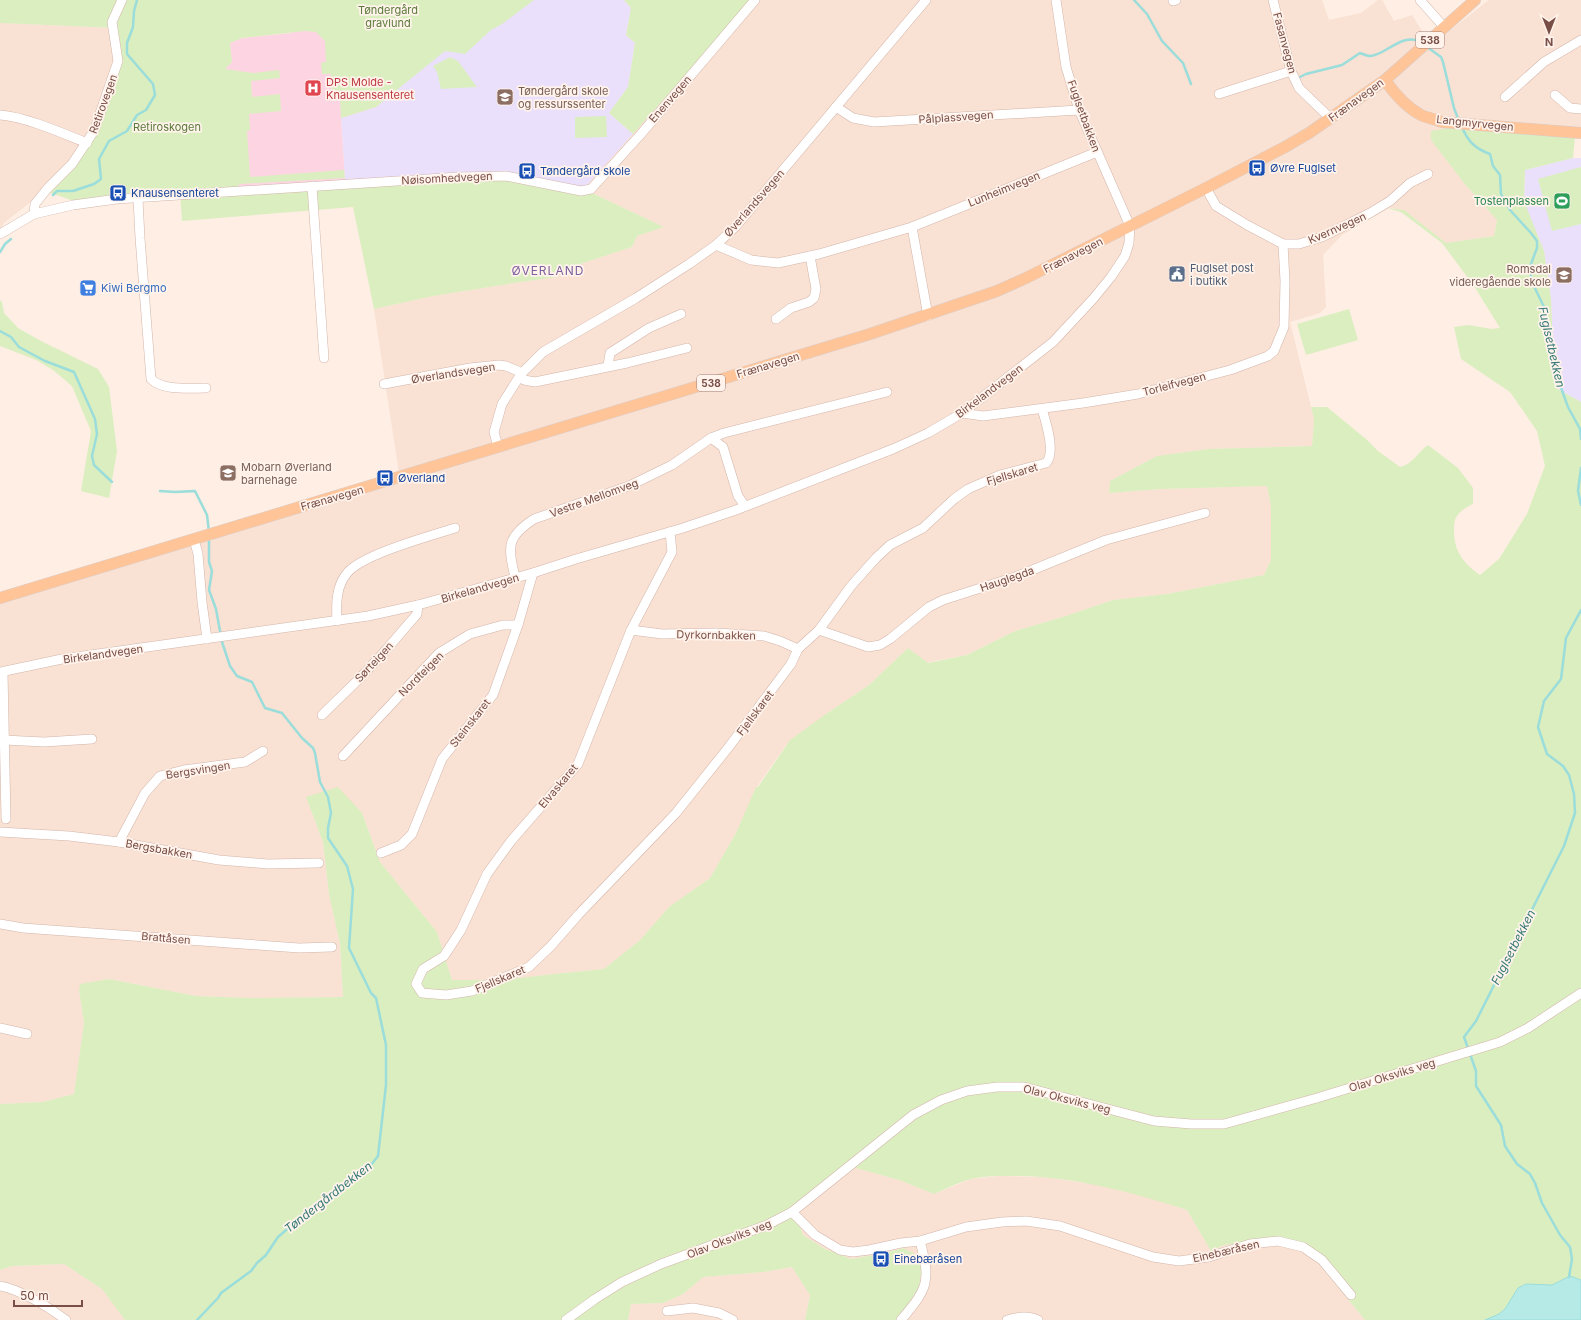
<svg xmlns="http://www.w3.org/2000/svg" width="1581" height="1320" viewBox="0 0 1581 1320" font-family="Inter,sans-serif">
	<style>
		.residential { fill: #f9e1d3 }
		.education { fill: #ebe0fb }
		.medical { fill: #fdd5e2 }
		.green { fill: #dbeec0 }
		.water { fill: #b5eae7; stroke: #9addda }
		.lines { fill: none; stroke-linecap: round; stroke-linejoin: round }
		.stream { stroke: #9addda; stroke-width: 2.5 }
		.minor-casing { stroke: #d3b5aa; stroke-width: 10 }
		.major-casing { stroke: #d9cdcb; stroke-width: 12 }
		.minor { stroke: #fff; stroke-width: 9 }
		.major { stroke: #ffc599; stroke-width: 11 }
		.labels { text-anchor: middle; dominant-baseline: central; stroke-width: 3.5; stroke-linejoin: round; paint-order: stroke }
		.shield { fill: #fff3eb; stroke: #a18078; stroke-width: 1 }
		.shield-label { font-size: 10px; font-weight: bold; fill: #794e46 }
		.park-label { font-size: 11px; fill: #5a7a3a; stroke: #fff3eb }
		.street-label { font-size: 11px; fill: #794e46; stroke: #fff3eb }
		.health-label { font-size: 11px; fill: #be3a42; stroke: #fff3eb; text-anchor: start }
		.education-label { font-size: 11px; fill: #785e54; stroke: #fff3eb; text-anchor: start }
		.transit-label { font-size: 11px; fill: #164399; stroke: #fff3eb; text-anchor: start }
		.leisure-label { font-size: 11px; fill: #27864d; stroke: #fff3eb; text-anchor: end }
		.service-label { font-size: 11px; fill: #4e5e75; stroke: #fff3eb; text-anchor: start }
		.shop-label { font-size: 11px; fill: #366cbe; stroke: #fff3eb; text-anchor: start }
		.neighbourhood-label { font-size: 12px; letter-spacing: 1px; fill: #7d619e; stroke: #fff3eb }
		.water-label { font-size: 12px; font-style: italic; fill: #357976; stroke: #fff3eb }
	</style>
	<rect width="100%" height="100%" fill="#feeee3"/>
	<!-- residential -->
	<g class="residential">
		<polygon points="751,0 1322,0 1329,20 1361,13 1378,0 1382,0 1394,21 1412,15 1432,47 1434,43 1489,0 1581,0 1581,137 1431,131 1432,140 1464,183 1497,220 1494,236 1446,243 1404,210 1389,208 1342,235 1323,255 1326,307 1320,313 1290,322 1314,419 1312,446 1208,449 1157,456 1110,481 1109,493 1162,489 1267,486 1271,506 1271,560 1264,575 1167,594 1113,600 1066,616 1015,631 967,655 929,662 928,663 908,648 869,685 826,714 786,745 756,788 736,833 710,878 669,907 640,940 604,969 554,974 502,980 452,980 437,932 380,862 362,813 306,797 323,842 329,894 340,944 343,997 249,998 196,996 109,979 81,984 79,990 84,1023 74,1094 43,1102 0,1104 0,594 399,473 374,309 433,296 514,283 557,277 562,270 632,247 637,236 664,227 592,193 585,187"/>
		<polygon points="0,23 117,28 122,61 97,132 91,144 75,167 5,222 0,229"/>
		<polygon points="852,1167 899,1180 934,1194 971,1179 999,1176 1043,1177 1105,1186 1148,1197 1187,1210 1211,1251 1224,1245 1271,1239 1306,1248 1365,1320 895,1320 913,1299 919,1287 922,1266 903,1248 885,1253 851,1259 825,1249 803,1235 795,1211"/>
		<polygon points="64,1264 102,1289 125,1320 0,1320 0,1270 12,1266"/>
		<polygon points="793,1267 810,1295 805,1320 628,1320 631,1304 663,1303 683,1294 703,1277 764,1272"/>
	</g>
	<!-- education -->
	<g class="education">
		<polygon points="504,0 624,0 631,8 626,35 635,43 628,87 609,113 633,134 585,187 345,181 341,118 376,107"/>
		<polygon points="1573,158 1581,158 1581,402 1558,389 1553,351 1551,299 1544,251 1524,202 1525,170"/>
	</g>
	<!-- medical -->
	<polygon class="medical" points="316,8 376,107 341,118 345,181 239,187 224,69 232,62 229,43 242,38 291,33"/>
	<!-- green -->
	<g class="green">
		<polygon points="0,0 534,0 502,24 491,30 465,54 445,51 376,107 341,118 340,99 332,99 331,74 322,74 321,63 326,62 325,41 316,32 305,31 242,38 230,43 232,62 225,69 253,73 279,70 280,78 251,81 252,97 280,94 281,111 249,114 250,130 247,131 250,177 344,170 345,178 239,184 239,187 345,181 459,173 585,187 592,193 664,227 637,236 632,247 562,270 557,277 514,283 433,296 374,309 353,207 182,221 180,192 74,201 48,192 75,167 91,144 97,132 122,61 117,28 0,23"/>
		<polygon points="624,0 751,0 633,134 609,113 628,87 635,43 626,35 631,8"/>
		<polygon points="450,57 458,61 477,87 441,89 437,72 433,66"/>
		<polygon points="606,116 607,137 575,138 575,117"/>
		<path d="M1478,123l97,13 -2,22 -48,12 -1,31 20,50 7,48 2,52 5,38 23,13v878l-11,-4 -18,9 -26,-1 -8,4 -13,21 -6,5 -14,6h-120l-59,-72 -35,-9 -47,6 -13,6 -24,-41c-53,-17 -107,-32 -164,-34 -17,0 -35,-1 -52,3 -12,3 -25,10 -37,15l-35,-14 -47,-13 -57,44 8,24 22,14 26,10 34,-6 18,-5 14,7 5,11 -1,9 -2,12 -6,12 -18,21h-90l5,-25 -18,-28 -28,5 -61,5 -20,17 -20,9 -32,1 -3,16h-503l-23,-31 -38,-25 -52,2 -12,4v-166l43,-2 31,-8 10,-71 -5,-33 1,-6 29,-5 87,17 53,2 94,-1 -3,-53 -11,-50 -6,-52 -17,-45 32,-10 24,26 18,49 57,70 15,48h50l52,-6 50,-5 36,-29 29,-33 41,-29 26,-45 20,-46h2l32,-47 36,-26 43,-29 39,-37 20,15 39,-8 48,-24 51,-15 47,-16 54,-6 97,-19 7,-15v-54l-4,-20 -105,3 -53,4 1,-12 47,-25 51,-7 104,-3 2,-27 -3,-12h16l39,32 12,12 22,16c13,-3 17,-14 28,-22l30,23 15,20v16c-6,3 -12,6 -16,12 -3,4 -3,9 -3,15 0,20 9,32 26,44l19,-16 28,-45 18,-48 -8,-35 -27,-39 -49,-33 -7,-32 15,-2 22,4 9,-1 -26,-42 -32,-43 -41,-31 -14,-4 17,2 42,33 48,-7 3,-16 -33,-37 -33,-43v-9z"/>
		<polygon points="1581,167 1581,224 1552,231 1538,179"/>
		<polygon points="0,300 2,302 4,313 18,328 41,341 98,369 109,387 117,451 109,498 81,491 91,431 72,386 53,370 36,360 0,346"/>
		<polygon points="1349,309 1358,340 1306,355 1297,324"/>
	</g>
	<!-- water -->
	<polygon class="water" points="1570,1276 1581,1280 1581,1320 1485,1320 1499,1314 1505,1309 1518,1288 1526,1284 1552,1285"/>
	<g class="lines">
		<!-- stream -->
		<g class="stream">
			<polyline points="1134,0 1147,14 1162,41 1183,63 1191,84"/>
			<polyline points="1427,47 1441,57 1443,62 1454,108 1459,121"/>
			<path d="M1298,78l8,-4 36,-9 18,-12c3,1 7,3 10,3 15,0 34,-26 52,-13"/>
			<path d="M1462,127c6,15 14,22 28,27l3,12 7,9 1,19 9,16 21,23 6,8v7l-6,16v16l13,27 3,16 1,12 11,47 9,25 12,22 1,10"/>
			<polyline points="53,195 57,191 73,191 94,184 101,179 99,159 109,141 127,131 137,115 146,110 155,95 153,84 127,54 127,43 133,27 134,11 137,0"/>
			<polyline points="0,252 5,244 11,239"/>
			<polyline points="0,331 11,337 19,347 30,353 45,361 74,372 95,419 97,434 92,456 94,465 112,482"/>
			<polyline points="1581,468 1578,491 1581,505"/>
			<polyline points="160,491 175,492 195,491 207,515 209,532"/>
			<polyline points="1569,1277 1572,1259 1570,1247 1560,1235 1542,1203 1535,1183 1530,1174 1517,1164 1505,1146 1501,1125 1476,1086 1476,1071 1464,1037 1476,1021 1564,846 1575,813 1574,794 1569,775 1563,766 1547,754 1538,727 1544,701 1561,679 1566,638 1581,610"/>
			<polyline points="197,1320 218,1298 221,1293 251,1271 257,1263 266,1255 278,1237 292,1225 322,1204 352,1177 371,1165 378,1156 386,1085 386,1045 376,998 371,993 349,948 353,889 347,866 328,838 328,828 331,813 328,797 320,782 315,753 313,748 302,738 282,713 265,708 252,682 237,676 230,666 222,642 216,609 209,590 212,571 209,562 209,539"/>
		</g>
		<!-- minor casing -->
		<g class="minor-casing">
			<g id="minor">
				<polyline points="1273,0 1291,71 1299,88 1331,119"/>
				<polyline points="1420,0 1444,27"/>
				<polyline points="1173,1 1176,0"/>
				<polyline points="1219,94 1291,71"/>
				<polyline points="1555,95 1570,108 1581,109"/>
				<polyline points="1505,97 1544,62 1581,40"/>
				<polyline points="836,107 853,118 874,122 1079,110"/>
				<path d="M0,115c26,2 62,18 87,28"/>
				<polyline points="312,186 324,358"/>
				<polyline points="1206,188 1216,206 1247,225 1283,244 1299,244 1322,237 1370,213 1390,201 1410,183 1428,174"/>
				<path d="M138,199l2,39 11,141c12,12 39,9 55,9"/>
				<polyline points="34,214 35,204 47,189 72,164 94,131 118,61 112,22 122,0"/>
				<polyline points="912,227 928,316"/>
				<polyline points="0,234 34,214 73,205 117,199 459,177 506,176 581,191 591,189 641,134 755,0"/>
				<polyline points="716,245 751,260 778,263 819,254 912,227 1097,152"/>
				<polyline points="776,319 791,308 809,302 814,298 816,289 810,256"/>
				<polyline points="608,366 610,353 649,328 681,314"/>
				<polyline points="384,384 470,368 499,365 506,366 518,371 524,380 535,382 627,363 687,348"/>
				<polyline points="962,413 983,416 1083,403 1138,394 1230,370 1268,356 1274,351 1284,327 1285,281 1283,244"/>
				<polyline points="711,438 723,447 738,496 745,506"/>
				<polyline points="498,447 494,432 502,404 521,374 543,352 636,298 689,264 716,245 736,226 926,0"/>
				<path d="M670,532l2,20 -41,78 -53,134 -67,77 -24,33 -26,56 -13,20 -4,6 -21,13 -7,15 6,9 24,2 26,-4 57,-24 22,-21 28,-32 97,-101 52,-65 63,-84 7,-15 21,-19 32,-44 25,-28 14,-13 33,-17 31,-29 14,-10 32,-14 46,-12c10,-10 0,-41 -4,-54"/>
				<polyline points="194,539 198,554 202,602 207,639"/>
				<path d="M515,577c-7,-30 -9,-40 19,-58l95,-33 43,-21 39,-27 13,-5 163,-41"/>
				<path d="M337,621c-1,-17 -1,-36 11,-49 16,-18 82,-36 107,-44"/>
				<polyline points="631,630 662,634 717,633 764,636 780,641 798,649"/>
				<polyline points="819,630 868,647 880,645 890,639 929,607 943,600 1015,577 1106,540 1205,513"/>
				<polyline points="0,672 62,659 368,616 418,605 533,573 576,559 683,528 736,510 893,449 928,433 962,413 1053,342 1093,299 1111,277 1125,256 1129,243 1130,226 1079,110 1066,67 1056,0"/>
				<polyline points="3,672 6,819"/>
				<polyline points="322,715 360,678 386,650 417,614 418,605"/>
				<polyline points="4,740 44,742 92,739"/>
				<polyline points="343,756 439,653 470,634 503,625 518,625"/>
				<polyline points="0,832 69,836 119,842 219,860 268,864 319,863"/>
				<polyline points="119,842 145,793 160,776 184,770 245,762 263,751"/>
				<polyline points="381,853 401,845 412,834 442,759 493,695 518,625 533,573"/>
				<polyline points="0,924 23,928 299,948 332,947"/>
				<polyline points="0,1028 27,1034"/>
				<polyline points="792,1212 815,1235 840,1250 853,1252 869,1250 901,1243 920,1241 966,1227 1002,1222 1026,1221 1060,1226 1153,1257 1179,1261 1209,1257 1250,1244 1278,1241 1303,1247 1322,1260 1351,1295"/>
				<path d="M0,1286c21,4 49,21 66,34"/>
				<polyline points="667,1311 693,1308 719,1313 733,1320"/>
				<polyline points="566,1320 595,1299 622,1282 661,1264 767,1225 792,1212 913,1115 941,1100 967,1091 997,1087 1024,1087 1154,1121 1191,1124 1224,1124 1317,1098 1500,1042 1528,1028 1581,993"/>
				<path d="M901,1320c27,-32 30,-38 19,-79"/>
				<path d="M1007,1320c11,-3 21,-5 31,0"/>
			</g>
		</g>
		<!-- major casing -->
		<g class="major-casing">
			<g id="major">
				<path d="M1385,80c9,13 21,27 36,35 6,3 14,4 21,7l139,11"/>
				<polyline points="0,598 870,334 997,291 1026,278 1206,188 1285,147 1309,133 1385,80 1475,0"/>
			</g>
		</g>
		<!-- minor -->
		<use href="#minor" class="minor"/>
		<!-- major -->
		<use href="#major" class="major"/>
	</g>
	<!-- icons -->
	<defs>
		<g id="hospital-square" transform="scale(0.9)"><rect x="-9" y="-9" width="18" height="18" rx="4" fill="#e0444e" stroke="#fff3eb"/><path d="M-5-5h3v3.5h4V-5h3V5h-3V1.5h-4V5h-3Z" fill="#fff"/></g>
		<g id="school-square" transform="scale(0.9)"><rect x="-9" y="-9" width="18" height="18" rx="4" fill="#8d6e63" stroke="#fff3eb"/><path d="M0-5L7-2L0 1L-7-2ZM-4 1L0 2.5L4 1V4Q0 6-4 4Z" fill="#fff"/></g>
		<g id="bus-square" transform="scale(0.9)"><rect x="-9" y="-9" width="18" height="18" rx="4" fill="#1a4fb4" stroke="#fff3eb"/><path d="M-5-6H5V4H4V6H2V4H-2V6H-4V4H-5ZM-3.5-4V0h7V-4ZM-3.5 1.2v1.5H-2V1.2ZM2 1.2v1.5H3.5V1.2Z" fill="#fff"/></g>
		<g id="stadium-square" transform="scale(0.9)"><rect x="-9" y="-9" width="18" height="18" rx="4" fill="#2e9e5b" stroke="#fff3eb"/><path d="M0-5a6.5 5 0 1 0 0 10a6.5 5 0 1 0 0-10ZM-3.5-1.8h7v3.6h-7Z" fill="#fff"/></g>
		<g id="civic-square" transform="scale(0.9)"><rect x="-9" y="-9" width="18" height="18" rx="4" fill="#5c6f8a" stroke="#fff3eb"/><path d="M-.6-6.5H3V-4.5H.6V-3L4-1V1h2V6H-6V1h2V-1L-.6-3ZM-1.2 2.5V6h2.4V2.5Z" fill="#fff"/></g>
		<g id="supermarket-square" transform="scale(0.9)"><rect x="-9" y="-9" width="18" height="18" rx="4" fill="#3f7fe0" stroke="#fff3eb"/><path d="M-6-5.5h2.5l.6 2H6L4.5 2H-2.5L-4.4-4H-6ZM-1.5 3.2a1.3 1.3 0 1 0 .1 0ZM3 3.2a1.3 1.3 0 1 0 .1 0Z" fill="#fff"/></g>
	</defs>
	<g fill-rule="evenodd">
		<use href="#hospital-square" x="313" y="88"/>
		<use href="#school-square" x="505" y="97"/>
		<use href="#bus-square" x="1257" y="168"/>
		<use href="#bus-square" x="527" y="171"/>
		<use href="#bus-square" x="118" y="193"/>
		<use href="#stadium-square" x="1562" y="201"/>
		<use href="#civic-square" x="1177" y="274"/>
		<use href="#school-square" x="1564" y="275"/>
		<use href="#supermarket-square" x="88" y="288"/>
		<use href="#school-square" x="228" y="473"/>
		<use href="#bus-square" x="385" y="478"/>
		<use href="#bus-square" x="881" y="1259"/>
	</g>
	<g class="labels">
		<!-- shield labels -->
		<g class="shield">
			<rect x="1416" y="32" width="28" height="16" rx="3"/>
			<rect x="697" y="375" width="28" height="16" rx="3"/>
		</g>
		<g class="shield-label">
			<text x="1430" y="40">538</text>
			<text x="711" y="383">538</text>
		</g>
		<!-- park labels -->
		<g class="park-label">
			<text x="388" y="10">Tøndergård<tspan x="388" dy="13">gravlund</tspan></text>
			<text x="167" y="127">Retiroskogen</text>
		</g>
		<!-- street labels -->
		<g class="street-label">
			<text transform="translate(1285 43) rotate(75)">Fasanvegen</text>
			<text transform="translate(670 99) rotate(-49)">Enenvegen</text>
			<text transform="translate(1356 100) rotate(-36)">Frænavegen</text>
			<text transform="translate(103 104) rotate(-70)">Retirovegen</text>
			<text transform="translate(1084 116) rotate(70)">Fuglsetbakken</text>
			<text transform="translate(956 117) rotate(-4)">Pålplassvegen</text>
			<text transform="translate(1475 123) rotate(6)">Langmyrvegen</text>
			<text transform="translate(447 178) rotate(-3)">Nøisomhedvegen</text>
			<text transform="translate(1004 189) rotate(-22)">Lunheimvegen</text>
			<text transform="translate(754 203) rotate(-49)">Øverlandsvegen</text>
			<text transform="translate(1337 228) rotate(-24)">Kvernvegen</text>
			<text transform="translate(1073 255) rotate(-27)">Frænavegen</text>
			<text transform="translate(768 365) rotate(-17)">Frænavegen</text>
			<text transform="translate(453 373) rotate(-9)">Øverlandsvegen</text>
			<text transform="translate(1174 384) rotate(-15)">Torleifvegen</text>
			<text transform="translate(989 391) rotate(-37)">Birkelandvegen</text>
			<text transform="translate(1012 474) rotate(-17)">Fjellskaret</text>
			<text transform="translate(332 498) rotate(-16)">Frænavegen</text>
			<text transform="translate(594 498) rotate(-20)">Vestre Mellomveg</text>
			<text transform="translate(1007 579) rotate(-19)">Hauglegda</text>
			<text transform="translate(480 588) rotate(-16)">Birkelandvegen</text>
			<text transform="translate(716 635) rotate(1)">Dyrkornbakken</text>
			<text transform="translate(103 654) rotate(-8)">Birkelandvegen</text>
			<text transform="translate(374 662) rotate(-47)">Sørteigen</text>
			<text transform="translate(421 674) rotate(-45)">Nordteigen</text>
			<text transform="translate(755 713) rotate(-53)">Fjellskaret</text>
			<text transform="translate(470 723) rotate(-52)">Steinskaret</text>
			<text transform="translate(198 770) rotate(-9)">Bergsvingen</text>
			<text transform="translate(558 786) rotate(-50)">Elvaskaret</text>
			<text transform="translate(159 849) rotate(10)">Bergsbakken</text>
			<text transform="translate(166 938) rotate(5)">Brattåsen</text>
			<text transform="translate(500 979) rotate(-23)">Fjellskaret</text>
			<text transform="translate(1392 1075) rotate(-17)">Olav Oksviks veg</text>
			<text transform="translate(1067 1099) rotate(14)">Olav Oksviks veg</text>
			<text transform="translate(729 1239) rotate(-21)">Olav Oksviks veg</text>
			<text transform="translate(1226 1251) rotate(-13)">Einebæråsen</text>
		</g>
		<!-- health labels -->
		<g class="health-label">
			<text x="326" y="82">DPS Molde -<tspan x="326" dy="13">Knausensenteret</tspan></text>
		</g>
		<!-- education labels -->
		<g class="education-label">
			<text x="518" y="91">Tøndergård skole<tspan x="518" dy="13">og ressurssenter</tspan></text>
			<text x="1551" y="269" text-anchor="end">Romsdal<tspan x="1551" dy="13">videregående skole</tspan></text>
			<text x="241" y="467">Mobarn Øverland<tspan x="241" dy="13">barnehage</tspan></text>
		</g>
		<!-- transit labels -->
		<g class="transit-label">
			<text x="1270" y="168">Øvre Fuglset</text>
			<text x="540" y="171">Tøndergård skole</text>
			<text x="131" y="193">Knausensenteret</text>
			<text x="398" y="478">Øverland</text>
			<text x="894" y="1259">Einebæråsen</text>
		</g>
		<!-- leisure labels -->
		<g class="leisure-label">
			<text x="1549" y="201">Tostenplassen</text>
		</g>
		<!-- service labels -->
		<g class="service-label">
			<text x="1190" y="268">Fuglset post<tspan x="1190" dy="13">i butikk</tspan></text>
		</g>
		<!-- shop labels -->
		<g class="shop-label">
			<text x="101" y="288">Kiwi Bergmo</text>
		</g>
		<!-- neighbourhood labels -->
		<g class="neighbourhood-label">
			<text x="548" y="270">ØVERLAND</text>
		</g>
		<!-- water labels -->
		<g class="water-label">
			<text transform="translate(1552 347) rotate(77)">Fuglsetbekken</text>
			<text transform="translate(1513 947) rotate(-63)">Fuglsetbekken</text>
			<text transform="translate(328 1197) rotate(-38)">Tøndergårdbekken</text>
		</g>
	</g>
	<!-- north arrow -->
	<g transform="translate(1549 32) rotate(180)" stroke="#fff3eb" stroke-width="3" paint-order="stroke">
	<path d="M0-3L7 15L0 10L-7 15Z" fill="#794e46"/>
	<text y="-6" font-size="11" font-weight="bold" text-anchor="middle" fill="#794e46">N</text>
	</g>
	<!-- scale -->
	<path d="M14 1300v6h68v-6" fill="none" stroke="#794e46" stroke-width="2"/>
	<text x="20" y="1300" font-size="12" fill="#794e46" stroke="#fff3eb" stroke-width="3" paint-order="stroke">50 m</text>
</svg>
